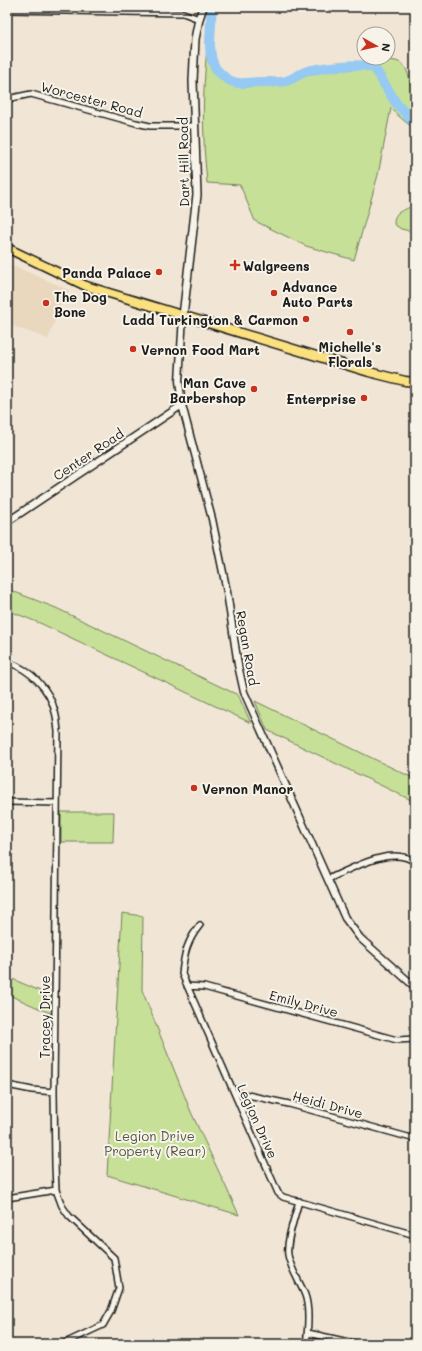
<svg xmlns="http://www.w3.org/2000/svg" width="422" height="1351" font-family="Mali,sans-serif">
  <rect width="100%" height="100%" fill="#f1e6d5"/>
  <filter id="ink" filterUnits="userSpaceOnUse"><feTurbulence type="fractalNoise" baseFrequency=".025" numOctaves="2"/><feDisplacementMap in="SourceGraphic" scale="8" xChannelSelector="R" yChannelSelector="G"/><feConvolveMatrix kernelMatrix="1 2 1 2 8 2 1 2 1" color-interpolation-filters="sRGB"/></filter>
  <g filter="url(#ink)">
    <path fill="#e9d7be" d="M 7,263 L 69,290 L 68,293 L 65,295 L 48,339 L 7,324 Z"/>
    <path fill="#c6e097" stroke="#717e5a" d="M 211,26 L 213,63 C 217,71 225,80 234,83 L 283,81 L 312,70 L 346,66 L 367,66 L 371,59 C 379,61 388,59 396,61 C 413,66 411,94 412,108 C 413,115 415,121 415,129 C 406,123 397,115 391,108 L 378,175 L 354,260 L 306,246 L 255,221 L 240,185 L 207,183 C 206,168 204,154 204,139 C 202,103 205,65 209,28 Z
      M 415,203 L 415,232 L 401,229 L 394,224 C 394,208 405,213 415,203 Z
      M 7,589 L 56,608 L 238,695 L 251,723 L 42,624 L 7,610 Z
      M 255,701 L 415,779 L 415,802 L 267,730 Z
      M 61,812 L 114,812 L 113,842 L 61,842 Z
      M 7,852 L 10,978 L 54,997 L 54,1015 L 7,994 Z
      M 122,913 L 143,916 L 142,990 L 191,1112 L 239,1215 L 107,1175 Z"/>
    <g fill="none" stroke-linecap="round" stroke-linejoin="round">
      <path stroke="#96c9f3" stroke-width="10" d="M 211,7 C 213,24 206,50 214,65 C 215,69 218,71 221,74 C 236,88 244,82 261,82 C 269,82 278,83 286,81 C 293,79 299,74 305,72 C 317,68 366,61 375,69 L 396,103 L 415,124"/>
      <defs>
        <path id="minor" d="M 7,10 L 183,13 L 199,19
          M 7,99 L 31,94 L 136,123 L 150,126 L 195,126
          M 7,662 C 30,669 50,689 55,712 C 57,718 57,725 58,731 L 54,1092 L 55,1165 L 56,1190 L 62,1206 L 69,1216 L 114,1258 L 119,1288 L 111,1311 L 103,1325 L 69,1341 L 64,1344
          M 7,802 L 57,803
          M 328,879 C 351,869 391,845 415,862
          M 200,925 C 187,941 184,954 182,974 L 278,1193 L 283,1197 L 415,1235
          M 187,986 L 204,987 L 397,1040 L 415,1039
          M 7,1085 L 32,1090 L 54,1092
          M 234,1092 L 289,1104 L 415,1139
          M 7,1198 L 56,1190
          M 299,1201 C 295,1217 286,1240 288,1255 C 291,1270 300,1282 305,1295 C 310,1309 308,1329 306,1344
          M 308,1333 L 358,1344"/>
        <path id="tertiary" d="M 183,316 L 179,381 L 182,405 L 212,519 L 227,592 L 238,665 L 244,692 L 345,918 L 360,938 L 415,987
          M 7,522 L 182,405"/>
        <path id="secondary" d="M 183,316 L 197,195 L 193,81 L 195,39 L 199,19 L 203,7"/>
        <path id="primary" d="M 7,248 L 86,286 L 369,372 L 405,381 L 415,382"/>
      </defs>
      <use href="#minor" stroke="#1c1c1c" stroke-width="8"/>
      <use href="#tertiary" stroke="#1c1c1c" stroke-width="9"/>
      <use href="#secondary" stroke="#1c1c1c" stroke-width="10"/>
      <use href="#primary" stroke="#1c1c1c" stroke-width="11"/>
      <use href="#minor" stroke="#f7f3e8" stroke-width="5"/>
      <use href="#tertiary" stroke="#f7f3e8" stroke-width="6"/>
      <use href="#secondary" stroke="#f7f3e8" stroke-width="7"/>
      <use href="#primary" stroke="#fbe080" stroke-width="8"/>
    </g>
  </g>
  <g fill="#c8321e" stroke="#f7f3e8" stroke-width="1.5">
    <path d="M233 259h4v4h4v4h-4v4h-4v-4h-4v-4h4z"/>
    <circle cx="159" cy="272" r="4"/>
    <circle cx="274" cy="293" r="4"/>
    <circle cx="46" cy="303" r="4"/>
    <circle cx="306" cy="319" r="4"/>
    <circle cx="350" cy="332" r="4"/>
    <circle cx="133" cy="349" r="4"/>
    <circle cx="254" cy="389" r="4"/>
    <circle cx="364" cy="398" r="4"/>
    <circle cx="194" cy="788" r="4"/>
  </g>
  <g text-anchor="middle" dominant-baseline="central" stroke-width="4" stroke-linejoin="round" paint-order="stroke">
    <g font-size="13" fill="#1c1c1c" stroke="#f7f3e8">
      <text transform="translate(92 99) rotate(15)">Worcester Road</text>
      <text transform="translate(183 162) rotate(-91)">Dart Hill Road</text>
      <text transform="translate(88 454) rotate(-34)">Center Road</text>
      <text transform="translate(248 648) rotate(80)">Regan Road</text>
      <text transform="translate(304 1003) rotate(15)">Emily Drive</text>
      <text transform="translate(44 1017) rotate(-90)">Tracey Drive</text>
      <text transform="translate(328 1104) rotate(15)">Heidi Drive</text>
      <text transform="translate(258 1121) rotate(66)">Legion Drive</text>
    </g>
    <g font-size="13" font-weight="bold" fill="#1c1c1c" stroke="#f7f3e8" text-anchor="start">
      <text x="243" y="265">Walgreens</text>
      <text x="151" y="272" text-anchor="end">Panda Palace</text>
      <text x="282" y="286">Advance<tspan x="282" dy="15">Auto Parts</tspan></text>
      <text x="54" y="296">The Dog<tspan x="54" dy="15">Bone</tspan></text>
      <text x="298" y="319" text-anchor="end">Ladd Turkington &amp; Carmon</text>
      <text x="350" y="346" text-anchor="middle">Michelle's<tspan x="350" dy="15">Florals</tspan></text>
      <text x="141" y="349">Vernon Food Mart</text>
      <text x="246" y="382" text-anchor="end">Man Cave<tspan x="246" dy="15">Barbershop</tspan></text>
      <text x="356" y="398" text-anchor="end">Enterprise</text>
      <text x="202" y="788">Vernon Manor</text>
    </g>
    <g font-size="13" fill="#4f5741" stroke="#f7f3e8">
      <text x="155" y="1135">Legion Drive<tspan x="155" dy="15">Property (Rear)</tspan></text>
    </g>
  </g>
  <rect width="422" height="1351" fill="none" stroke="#f7f3e8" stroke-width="24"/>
  <rect x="12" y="12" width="398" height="1327" fill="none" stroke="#1c1c1c" stroke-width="1.5" filter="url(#ink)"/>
  <g transform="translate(376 46) rotate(98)"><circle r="19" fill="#f7f3e8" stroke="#9f9d96"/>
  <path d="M0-3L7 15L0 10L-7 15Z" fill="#c8321e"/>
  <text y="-6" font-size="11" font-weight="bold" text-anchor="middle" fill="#1c1c1c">N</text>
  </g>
</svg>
